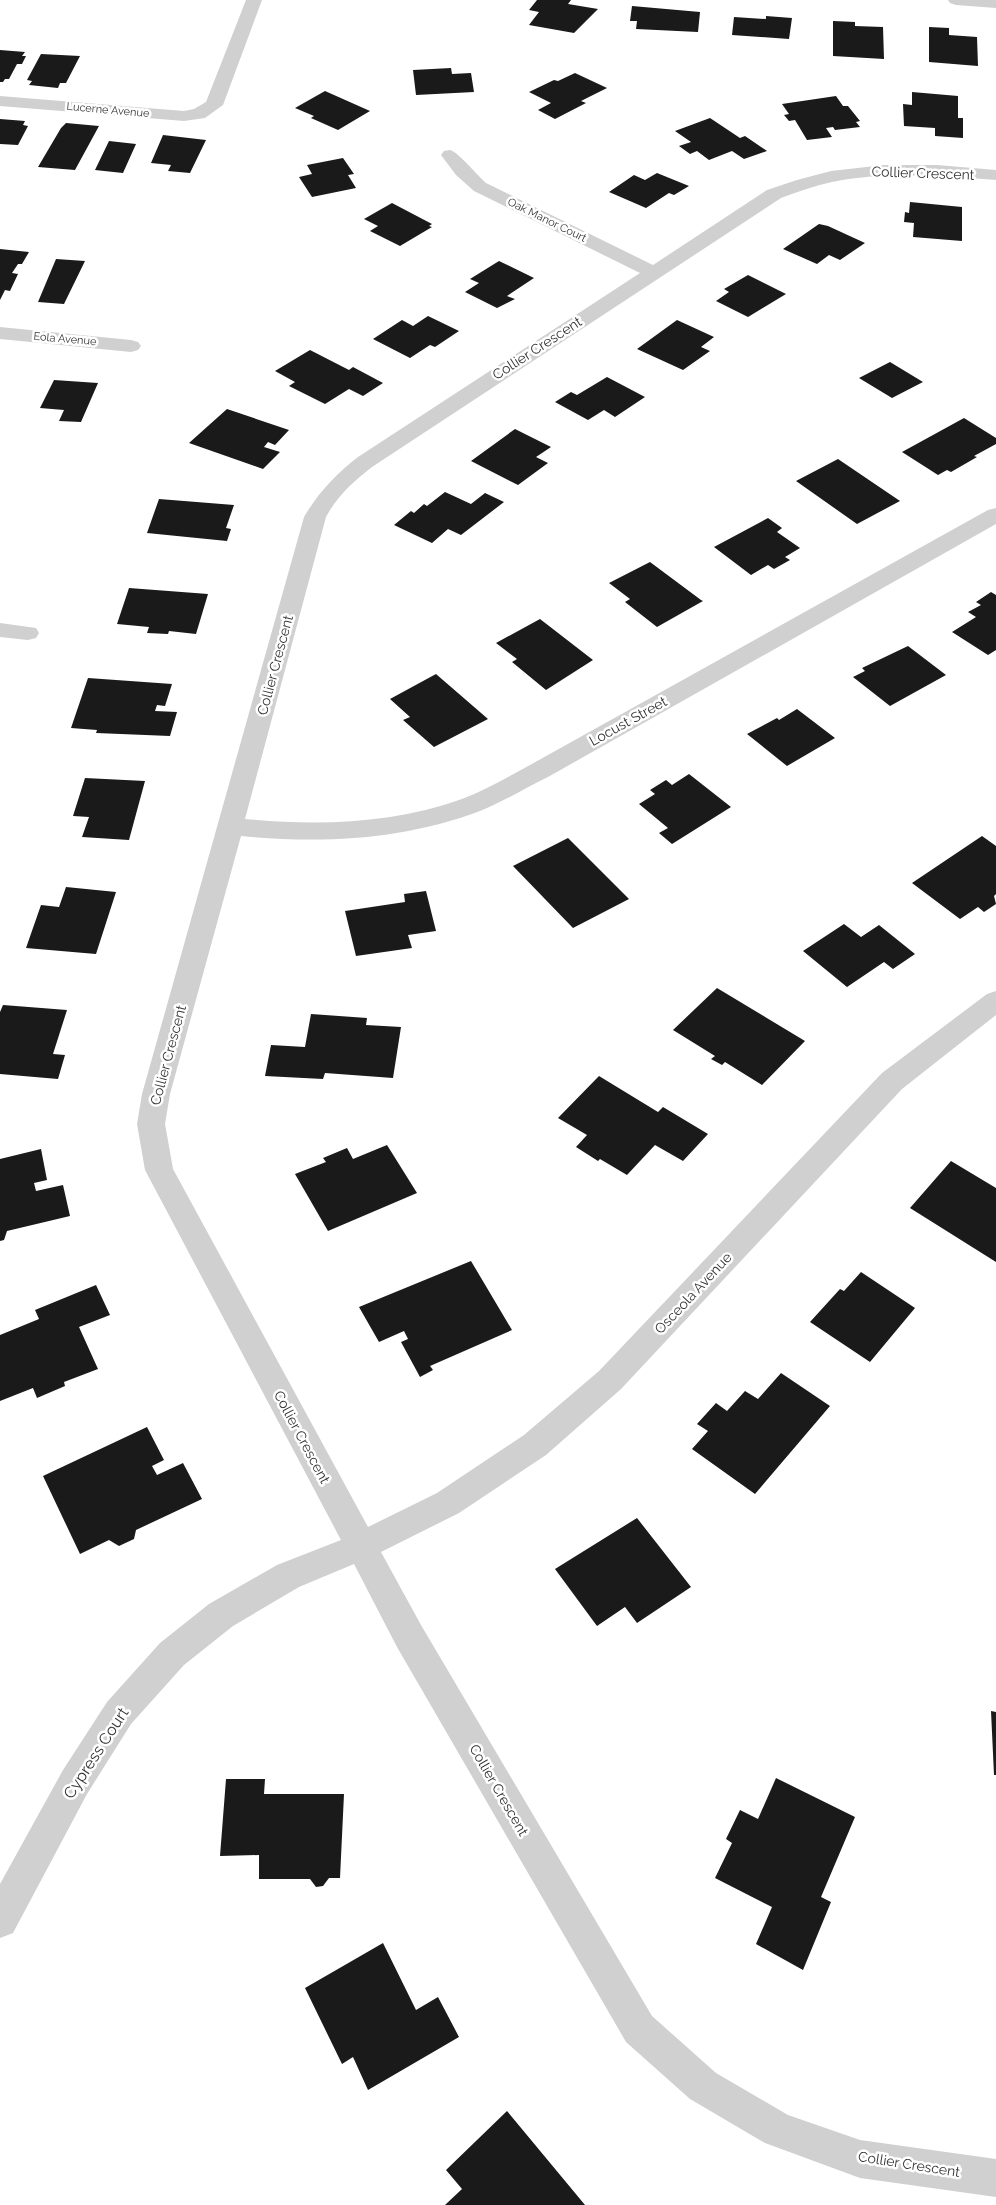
<svg xmlns="http://www.w3.org/2000/svg" width="996" height="2205" font-family="Raleway,sans-serif">
  <rect width="100%" height="100%" fill="#fff"/>
  <path fill="#1a1a1a" d="M 537,0 L 571,0 L 568,4 L 598,9 L 574,33 L 529,25 L 539,12 L 529,10 Z
    M 632,6 L 700,12 L 698,32 L 636,29 L 637,21 L 630,21 Z
    M 766,16 L 792,18 L 789,39 L 732,35 L 734,17 L 766,19 Z
    M 833,21 L 855,22 L 855,26 L 883,27 L 884,59 L 833,56 Z
    M 929,27 L 949,28 L 949,35 L 977,37 L 978,66 L 929,62 Z
    M 0,50 L 25,52 L 22,56 L 26,56 L 22,64 L 17,64 L 9,79 L 5,79 L 3,82 L 0,82 Z
    M 41,54 L 80,56 L 66,83 L 60,83 L 58,88 L 29,85 L 32,81 L 27,80 Z
    M 451,68 L 452,74 L 471,73 L 474,92 L 416,95 L 413,70 Z
    M 575,73 L 607,88 L 581,101 L 586,103 L 555,119 L 538,110 L 551,103 L 529,92 L 554,80 L 558,81 Z
    M 325,91 L 370,111 L 338,130 L 311,118 L 314,116 L 295,108 Z
    M 912,92 L 958,96 L 958,118 L 963,118 L 963,138 L 935,136 L 935,128 L 904,126 L 903,104 L 912,105 Z
    M 836,96 L 843,106 L 848,106 L 860,121 L 856,122 L 860,127 L 835,130 L 833,127 L 826,128 L 832,137 L 807,140 L 795,120 L 789,121 L 784,115 L 789,114 L 782,104 Z
    M 710,118 L 740,138 L 745,136 L 767,151 L 744,159 L 732,151 L 709,160 L 697,151 L 690,154 L 679,146 L 691,142 L 675,131 Z
    M 0,119 L 25,121 L 23,125 L 28,126 L 18,145 L 0,144 Z
    M 66,123 L 99,126 L 75,170 L 38,167 L 61,128 Z
    M 163,135 L 206,140 L 190,173 L 168,171 L 171,165 L 151,163 Z
    M 109,141 L 136,144 L 123,173 L 95,170 Z
    M 343,158 L 354,174 L 348,175 L 356,188 L 312,197 L 299,177 L 312,174 L 307,165 Z
    M 657,173 L 689,186 L 674,195 L 669,193 L 646,208 L 609,192 L 634,175 L 645,180 Z
    M 910,202 L 962,207 L 962,241 L 913,237 L 914,223 L 904,222 L 905,212 L 909,213 Z
    M 392,203 L 432,224 L 429,226 L 432,227 L 400,246 L 370,231 L 378,226 L 364,219 Z
    M 819,224 L 828,226 L 865,243 L 840,260 L 829,255 L 817,264 L 783,249 Z
    M 0,249 L 29,252 L 22,264 L 18,264 L 12,273 L 18,274 L 10,291 L 5,290 L 0,300 Z
    M 56,259 L 85,261 L 64,304 L 38,302 Z
    M 499,261 L 534,278 L 507,296 L 515,299 L 497,308 L 465,292 L 479,283 L 470,279 Z
    M 748,275 L 786,294 L 748,317 L 716,301 L 729,292 L 724,289 Z
    M 428,316 L 459,331 L 435,347 L 430,345 L 410,358 L 373,339 L 402,320 L 413,326 Z
    M 677,320 L 714,337 L 701,347 L 710,351 L 683,370 L 637,349 Z
    M 310,350 L 349,370 L 353,367 L 383,383 L 363,396 L 349,389 L 325,404 L 289,386 L 295,382 L 275,371 Z
    M 890,362 L 923,382 L 892,398 L 859,378 Z
    M 607,377 L 645,397 L 615,417 L 604,410 L 588,420 L 555,402 L 571,392 L 577,395 Z
    M 54,380 L 98,383 L 81,422 L 59,421 L 64,410 L 40,408 Z
    M 227,409 L 289,430 L 275,445 L 268,442 L 264,447 L 280,452 L 263,469 L 189,443 Z
    M 964,418 L 996,438 L 996,444 L 974,456 L 977,457 L 951,472 L 947,470 L 938,475 L 902,452 Z
    M 515,429 L 551,447 L 536,457 L 548,463 L 518,485 L 471,461 Z
    M 838,459 L 900,501 L 857,524 L 796,481 Z
    M 445,492 L 471,504 L 485,493 L 504,502 L 461,535 L 448,529 L 432,543 L 394,525 L 411,511 L 414,513 L 424,504 L 427,506 Z
    M 159,499 L 234,505 L 226,528 L 231,529 L 227,541 L 147,533 Z
    M 768,518 L 782,528 L 777,532 L 800,548 L 785,557 L 790,560 L 774,569 L 768,565 L 751,575 L 714,547 Z
    M 650,562 L 701,600 L 703,601 L 657,627 L 625,602 L 630,599 L 609,583 Z
    M 129,588 L 208,594 L 196,634 L 169,631 L 168,634 L 147,633 L 149,627 L 117,624 Z
    M 991,592 L 996,595 L 996,650 L 988,655 L 952,632 L 976,617 L 968,612 L 981,605 L 976,602 Z
    M 540,619 L 593,660 L 546,690 L 512,662 L 517,659 L 496,643 Z
    M 908,646 L 946,675 L 890,706 L 853,677 L 865,671 L 862,668 Z
    M 436,674 L 488,719 L 434,747 L 403,720 L 410,717 L 390,699 Z
    M 88,678 L 172,684 L 165,706 L 157,705 L 155,711 L 177,712 L 170,736 L 96,733 L 97,730 L 71,728 Z
    M 797,709 L 835,738 L 787,766 L 747,734 L 777,718 L 779,720 Z
    M 689,774 L 731,807 L 672,844 L 659,833 L 668,828 L 639,804 L 655,794 L 650,790 L 666,780 L 672,785 Z
    M 85,778 L 145,781 L 129,840 L 82,837 L 89,817 L 73,816 Z
    M 982,836 L 996,846 L 996,894 L 994,896 L 996,904 L 984,912 L 978,907 L 960,919 L 912,883 Z
    M 568,838 L 629,899 L 573,928 L 513,866 Z
    M 66,887 L 116,892 L 96,954 L 26,948 L 41,905 L 59,907 Z
    M 426,891 L 436,931 L 408,935 L 412,948 L 356,956 L 345,911 L 405,902 L 404,894 Z
    M 844,924 L 861,937 L 879,925 L 915,954 L 893,969 L 884,962 L 847,987 L 803,951 Z
    M 717,988 L 805,1041 L 762,1085 L 725,1062 L 722,1065 L 711,1059 L 715,1056 L 673,1030 Z
    M 3,1005 L 67,1010 L 53,1054 L 65,1055 L 58,1079 L 0,1074 L 0,1012 Z
    M 311,1014 L 367,1018 L 366,1025 L 401,1027 L 393,1078 L 325,1073 L 323,1079 L 265,1076 L 271,1045 L 305,1047 Z
    M 599,1076 L 658,1112 L 663,1107 L 708,1134 L 683,1161 L 655,1145 L 627,1175 L 600,1159 L 598,1161 L 576,1147 L 587,1135 L 558,1118 Z
    M 387,1145 L 417,1193 L 328,1231 L 295,1174 L 326,1162 L 323,1158 L 347,1148 L 353,1159 Z
    M 41,1149 L 47,1180 L 34,1183 L 36,1191 L 63,1185 L 70,1216 L 7,1231 L 4,1240 L 0,1241 L 0,1159 Z
    M 951,1161 L 996,1188 L 996,1262 L 910,1208 Z
    M 471,1261 L 512,1330 L 430,1366 L 433,1370 L 420,1377 L 401,1342 L 408,1339 L 404,1331 L 379,1342 L 359,1307 Z
    M 861,1272 L 915,1308 L 870,1362 L 810,1322 L 840,1289 L 844,1291 Z
    M 96,1285 L 110,1315 L 79,1327 L 98,1369 L 64,1382 L 65,1386 L 37,1398 L 33,1388 L 0,1401 L 0,1335 L 39,1319 L 35,1310 Z
    M 781,1373 L 830,1406 L 755,1494 L 692,1449 L 708,1431 L 697,1424 L 716,1403 L 727,1411 L 745,1391 L 758,1399 Z
    M 147,1427 L 164,1460 L 152,1466 L 157,1475 L 183,1463 L 202,1499 L 136,1530 L 134,1539 L 119,1546 L 109,1540 L 80,1554 L 43,1476 Z
    M 637,1518 L 691,1587 L 637,1623 L 625,1607 L 597,1626 L 555,1569 Z
    M 991,1711 L 996,1712 L 996,1775 L 994,1775 Z
    M 776,1778 L 855,1817 L 821,1897 L 831,1902 L 803,1970 L 756,1944 L 772,1907 L 715,1878 L 732,1843 L 726,1839 L 740,1810 L 758,1819 Z
    M 226,1779 L 265,1779 L 264,1794 L 344,1794 L 340,1878 L 329,1878 L 323,1886 L 316,1887 L 310,1879 L 259,1879 L 259,1855 L 220,1856 Z
    M 383,1943 L 416,2010 L 438,1997 L 459,2037 L 368,2090 L 353,2057 L 342,2064 L 305,1988 Z
    M 507,2111 L 585,2205 L 445,2205 L 462,2189 L 446,2170 Z"/>
  <g fill="none" stroke-linecap="round" stroke-linejoin="round">
    <path fill="#d0d0d0" fill-rule="evenodd" d="M 246,0 L 262,0 L 223,105 L 205,118 L 184,121 L 0,106 L 0,96 L 184,111 L 194,109 L 206,102 Z
      M 948,0 L 996,0 L 996,8 L 956,5 L 950,3 Z
      M 450,150 C 457,151 478,176 486,183 L 653,265 L 767,190 L 797,180 L 831,171 L 884,165 L 937,165 L 996,170 L 996,180 C 941,176 886,171 832,182 C 814,186 797,192 781,198 L 372,467 C 354,481 337,496 326,517 L 245,819 C 318,826 392,824 462,799 C 486,790 508,777 530,765 L 988,510 L 996,508 L 996,524 L 548,777 C 525,788 503,802 480,811 C 403,840 322,844 241,836 L 170,1094 L 165,1124 L 173,1169 L 368,1527 L 437,1493 L 524,1435 L 599,1371 L 882,1073 L 987,994 L 996,991 L 996,1015 L 902,1089 L 621,1389 L 546,1455 L 459,1513 L 381,1552 L 421,1625 L 652,2016 L 716,2073 L 788,2115 L 860,2140 L 996,2159 L 996,2197 L 860,2178 L 765,2143 L 690,2099 L 626,2042 L 397,1647 L 354,1564 L 299,1587 L 233,1626 L 184,1665 L 131,1724 L 87,1794 L 13,1933 L 0,1938 L 0,1884 L 63,1770 L 107,1702 L 160,1643 L 209,1604 L 277,1565 L 341,1540 L 145,1170 L 137,1124 L 142,1094 L 304,517 C 318,493 336,474 358,457 L 640,273 L 474,191 L 456,175 L 441,155 L 444,151 Z
      M 0,327 L 131,340 L 138,342 L 141,346 L 138,350 L 131,352 L 0,339 Z
      M 0,623 L 36,628 L 39,633 L 36,638 L 28,640 L 0,637 Z"/>
  </g>
  <g text-anchor="middle" dominant-baseline="central" stroke-width="5" stroke-linejoin="round" paint-order="stroke">
    <g font-size="11" fill="#333" stroke="#fff">
      <text transform="translate(108 110) rotate(5)">Lucerne Avenue</text>
      <text transform="translate(547 220) rotate(26)">Oak Manor Court</text>
      <text transform="translate(65 339) rotate(5)">Eola Avenue</text>
    </g>
    <g font-size="14" fill="#333" stroke="#fff">
      <text transform="translate(923 173) rotate(2)">Collier Crescent</text>
      <text transform="translate(537 348) rotate(-33)">Collier Crescent</text>
      <text transform="translate(275 665) rotate(-75)">Collier Crescent</text>
      <text transform="translate(628 721) rotate(-29)">Locust Street</text>
      <text transform="translate(168 1055) rotate(-75)">Collier Crescent</text>
      <text transform="translate(693 1293) rotate(-47)">Osceola Avenue</text>
      <text transform="translate(302 1437) rotate(62)">Collier Crescent</text>
      <text transform="translate(499 1790) rotate(60)">Collier Crescent</text>
      <text transform="translate(909 2164) rotate(9)">Collier Crescent</text>
    </g>
    <g font-size="16" fill="#333" stroke="#fff">
      <text transform="translate(96 1753) rotate(-57)">Cypress Court</text>
    </g>
  </g>
</svg>
